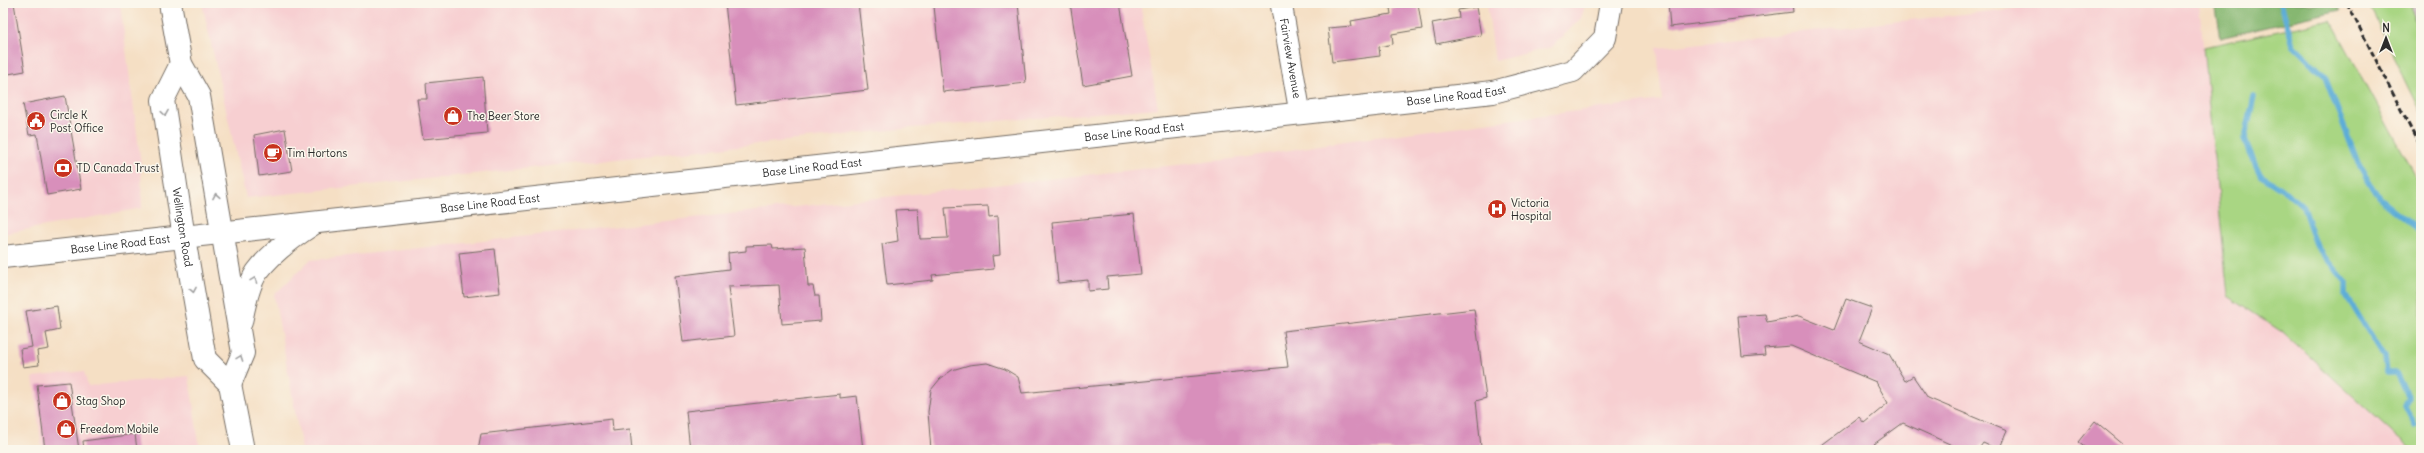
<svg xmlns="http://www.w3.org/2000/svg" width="2424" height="453" font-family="Delius,sans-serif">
  <rect width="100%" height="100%" fill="#fbf7ec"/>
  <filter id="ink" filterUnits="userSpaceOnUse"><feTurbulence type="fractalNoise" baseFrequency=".025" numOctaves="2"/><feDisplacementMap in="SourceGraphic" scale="8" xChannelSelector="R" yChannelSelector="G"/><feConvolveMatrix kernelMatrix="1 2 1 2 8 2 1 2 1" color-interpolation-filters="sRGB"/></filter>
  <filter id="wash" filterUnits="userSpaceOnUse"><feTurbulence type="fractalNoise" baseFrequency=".012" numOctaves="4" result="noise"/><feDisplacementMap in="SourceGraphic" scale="16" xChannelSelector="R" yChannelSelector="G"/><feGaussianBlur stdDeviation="0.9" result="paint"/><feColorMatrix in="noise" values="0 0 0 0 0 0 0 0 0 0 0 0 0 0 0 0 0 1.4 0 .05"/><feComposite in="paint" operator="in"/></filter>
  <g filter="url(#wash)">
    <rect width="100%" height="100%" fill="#f5dfc4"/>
    <path fill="#f7cfd1" d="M 3,3 L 120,3 L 141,164 L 142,208 L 3,234 Z
      M 202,3 L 1140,3 L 1158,108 L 911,128 L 246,198 Z
      M 1487,3 L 1586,3 L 1581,18 L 1552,47 L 1495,61 Z
      M 2063,3 L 2199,3 L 2228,296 L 2285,334 L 2412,450 L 302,450 L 274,295 L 310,260 L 1241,158 L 1345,141 L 1662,100 L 1657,48 Z
      M 84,371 L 88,386 L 189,376 L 200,450 L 42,450 L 33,377 Z"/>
    <path fill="#d2bdc6" d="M 2412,3 L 2421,3 L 2421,48 L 2417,39 Z"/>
    <path fill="#a9d683" stroke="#6a8057" d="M 2368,3 L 2412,3 L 2417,39 L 2421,48 L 2421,112 Z
      M 2331,20 L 2421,186 L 2421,450 L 2412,450 L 2285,334 L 2228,296 L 2203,47 Z"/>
    <path fill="#86b771" stroke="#58714e" d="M 2214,3 L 2336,3 L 2340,10 L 2220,38 Z"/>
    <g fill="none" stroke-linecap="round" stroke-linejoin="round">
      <path stroke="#5dadd7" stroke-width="5.5" d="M 2281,3 L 2293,45 L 2325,77 L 2358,163 L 2379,199 L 2421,232
        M 2254,97 L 2245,138 L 2250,153 L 2261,176 L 2281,188 L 2303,207 L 2317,247 L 2346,282 L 2346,295 L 2384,357 L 2386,373 L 2397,373 L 2409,398 L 2405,406 L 2415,426"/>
    </g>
    <g id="blocks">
      <path fill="#d88fbb" d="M 3,3 L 14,3 L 25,71 L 3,75 Z
        M 725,3 L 858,3 L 868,90 L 736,105 Z
        M 959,3 L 1018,3 L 1026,83 L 943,92 L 934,6 Z
        M 1070,3 L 1120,3 L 1132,76 L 1083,85 Z
        M 1418,3 L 1422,29 L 1392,34 L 1393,44 L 1379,47 L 1380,56 L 1332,62 L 1328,28 L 1352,26 L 1351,21 L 1391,14 L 1390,8 Z
        M 1668,3 L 1792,3 L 1793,12 L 1670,27 Z
        M 1476,7 L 1481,35 L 1436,44 L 1432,23 L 1459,18 L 1458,10 Z
        M 483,77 L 487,133 L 423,139 L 417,99 L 427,99 L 426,83 Z
        M 65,96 L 81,189 L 47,195 L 37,134 L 29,135 L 23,104 Z
        M 285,129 L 292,171 L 259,176 L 254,135 Z
        M 988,206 L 989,217 L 998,216 L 1000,255 L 992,256 L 994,269 L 932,275 L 933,280 L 887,285 L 882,244 L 898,241 L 895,210 L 918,209 L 920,239 L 948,238 L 945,208 Z
        M 1134,214 L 1141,274 L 1107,277 L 1108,289 L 1088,291 L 1088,280 L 1058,283 L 1052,222 Z
        M 772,245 L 773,249 L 805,247 L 808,286 L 813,286 L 815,296 L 819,296 L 821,321 L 782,324 L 779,285 L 728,287 L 734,336 L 683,342 L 675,276 L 729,269 L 728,253 L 746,251 L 746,246 Z
        M 495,249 L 500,293 L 464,297 L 459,253 Z
        M 1846,299 L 1872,308 L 1859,341 L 1889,354 L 1905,381 L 1913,376 L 1928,398 L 2007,431 L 1999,450 L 1983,443 L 1978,450 L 1963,450 L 1903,423 L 1874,444 L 1878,450 L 1815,450 L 1859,417 L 1864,423 L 1888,403 L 1876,382 L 1791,346 L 1764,348 L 1765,355 L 1742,357 L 1738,316 L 1765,314 L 1767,322 L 1799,316 L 1834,330 Z
        M 57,306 L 60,330 L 46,333 L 49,349 L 37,351 L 39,365 L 23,367 L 20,349 L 32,347 L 26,311 Z
        M 1474,309 L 1486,398 L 1476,401 L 1481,447 L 1453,450 L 931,450 L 928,412 L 931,390 L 940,379 L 952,370 L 969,365 L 987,363 L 1005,369 L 1018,377 L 1022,393 L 1288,367 L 1283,331 Z
        M 69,382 L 79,450 L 45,450 L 37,385 Z
        M 840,394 L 840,398 L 857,396 L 863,450 L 690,450 L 686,411 Z
        M 612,419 L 613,431 L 630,429 L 632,450 L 478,450 L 481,434 Z
        M 2095,421 L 2130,450 L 2088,450 L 2078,442 Z
        M 135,434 L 137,450 L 84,450 L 83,441 Z"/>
    </g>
  </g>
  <g filter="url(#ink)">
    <use href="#blocks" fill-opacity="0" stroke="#726a61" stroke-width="1"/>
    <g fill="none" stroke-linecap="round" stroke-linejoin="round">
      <defs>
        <g id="minor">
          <path id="s1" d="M 1281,3 L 1300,113"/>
        </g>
        <g id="tertiary">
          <path id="s2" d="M 3,257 L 1493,92 L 1573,71 L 1605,38 L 1611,3"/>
        </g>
        <g id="secondary">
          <path d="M 170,3 L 181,64 L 199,96 L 243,353 L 230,384"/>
          <path id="s3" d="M 181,64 L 163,100 L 184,238 L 205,359 L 230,384 L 243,450"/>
          <path d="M 241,322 C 244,307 248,285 257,272 C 271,253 293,237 313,224"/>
        </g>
      </defs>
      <use href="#minor" stroke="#726a61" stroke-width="23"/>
      <use href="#tertiary" stroke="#726a61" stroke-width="24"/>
      <use href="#secondary" stroke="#726a61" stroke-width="24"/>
      <use href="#minor" stroke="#fff" stroke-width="21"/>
      <use href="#tertiary" stroke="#fff" stroke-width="22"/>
      <use href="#secondary" stroke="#fff" stroke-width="22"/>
      <path stroke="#2b2b2b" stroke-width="3" stroke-dasharray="6 3" stroke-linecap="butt" d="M 2347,3 L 2421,149"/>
    </g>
    <defs><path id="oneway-chevron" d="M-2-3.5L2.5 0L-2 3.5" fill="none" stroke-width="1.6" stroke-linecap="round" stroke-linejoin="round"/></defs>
    <g stroke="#a0a0a0">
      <use href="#oneway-chevron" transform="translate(165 113) rotate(81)"/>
      <use href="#oneway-chevron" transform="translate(216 196) rotate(-100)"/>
      <use href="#oneway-chevron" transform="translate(254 280) rotate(-69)"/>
      <use href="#oneway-chevron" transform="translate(193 290) rotate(80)"/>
      <use href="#oneway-chevron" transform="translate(240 358) rotate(-70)"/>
    </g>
  </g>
  <defs>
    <symbol id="shop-disc" viewBox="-11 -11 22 22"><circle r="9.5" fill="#c8321e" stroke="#fbf7ec"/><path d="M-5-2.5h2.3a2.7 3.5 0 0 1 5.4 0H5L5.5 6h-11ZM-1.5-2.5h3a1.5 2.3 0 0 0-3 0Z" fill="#fff"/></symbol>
    <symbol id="civic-disc" viewBox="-11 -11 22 22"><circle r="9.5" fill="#c8321e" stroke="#fbf7ec"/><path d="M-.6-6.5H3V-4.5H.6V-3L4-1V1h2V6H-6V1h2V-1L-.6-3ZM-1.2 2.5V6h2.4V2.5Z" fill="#fff"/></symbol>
    <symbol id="cafe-disc" viewBox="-11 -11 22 22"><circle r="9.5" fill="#c8321e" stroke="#fbf7ec"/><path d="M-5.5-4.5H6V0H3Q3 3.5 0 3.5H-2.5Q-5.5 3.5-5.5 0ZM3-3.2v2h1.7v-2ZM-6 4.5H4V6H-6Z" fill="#fff"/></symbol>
    <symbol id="bank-disc" viewBox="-11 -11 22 22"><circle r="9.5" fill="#c8321e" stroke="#fbf7ec"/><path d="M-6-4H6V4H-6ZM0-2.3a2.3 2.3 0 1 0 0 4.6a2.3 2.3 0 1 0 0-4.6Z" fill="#fff"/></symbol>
    <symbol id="hospital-disc" viewBox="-11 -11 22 22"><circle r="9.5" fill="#c8321e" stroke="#fbf7ec"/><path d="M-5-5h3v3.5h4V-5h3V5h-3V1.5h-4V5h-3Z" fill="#fff"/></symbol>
  </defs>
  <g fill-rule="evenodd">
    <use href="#shop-disc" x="442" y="105" width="22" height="22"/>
    <use href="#civic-disc" x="25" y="110" width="22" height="22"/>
    <use href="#cafe-disc" x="262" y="142" width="22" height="22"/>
    <use href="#bank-disc" x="52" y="157" width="22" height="22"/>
    <use href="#hospital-disc" x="1486" y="198" width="22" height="22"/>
    <use href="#shop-disc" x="51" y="390" width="22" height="22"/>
    <use href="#shop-disc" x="55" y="418" width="22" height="22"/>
  </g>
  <g text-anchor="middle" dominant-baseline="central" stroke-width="3" stroke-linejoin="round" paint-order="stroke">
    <g font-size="11" fill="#2b2b2b" stroke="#fbf7ec">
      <text stroke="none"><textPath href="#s1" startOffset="56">Fairview Avenue</textPath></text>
      <text stroke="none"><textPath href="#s2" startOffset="1462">Base Line Road East</textPath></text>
      <text stroke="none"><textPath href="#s2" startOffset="1138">Base Line Road East</textPath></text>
      <text stroke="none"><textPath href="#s2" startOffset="814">Base Line Road East</textPath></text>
      <text stroke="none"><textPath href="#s2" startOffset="490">Base Line Road East</textPath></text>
      <text stroke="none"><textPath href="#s3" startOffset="169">Wellington Road</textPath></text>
      <text stroke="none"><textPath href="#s2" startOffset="118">Base Line Road East</textPath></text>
    </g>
    <g font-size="11" fill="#2b2b2b" stroke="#fbf7ec" text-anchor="start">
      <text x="50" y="115">Circle K<tspan x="50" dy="13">Post Office</tspan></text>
      <text x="467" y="116">The Beer Store</text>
      <text x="287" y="153">Tim Hortons</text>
      <text x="77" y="168">TD Canada Trust</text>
      <text x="1511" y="203">Victoria<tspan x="1511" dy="13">Hospital</tspan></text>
      <text x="76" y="401">Stag Shop</text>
      <text x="80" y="429">Freedom Mobile</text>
    </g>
  </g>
  <rect width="2424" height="453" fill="none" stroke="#fbf7ec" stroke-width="16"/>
  <g transform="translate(2386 38)" stroke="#fbf7ec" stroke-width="3" paint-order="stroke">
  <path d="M0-3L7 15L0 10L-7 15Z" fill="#2b2b2b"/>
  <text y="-6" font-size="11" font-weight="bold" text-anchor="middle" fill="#2b2b2b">N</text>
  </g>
</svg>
